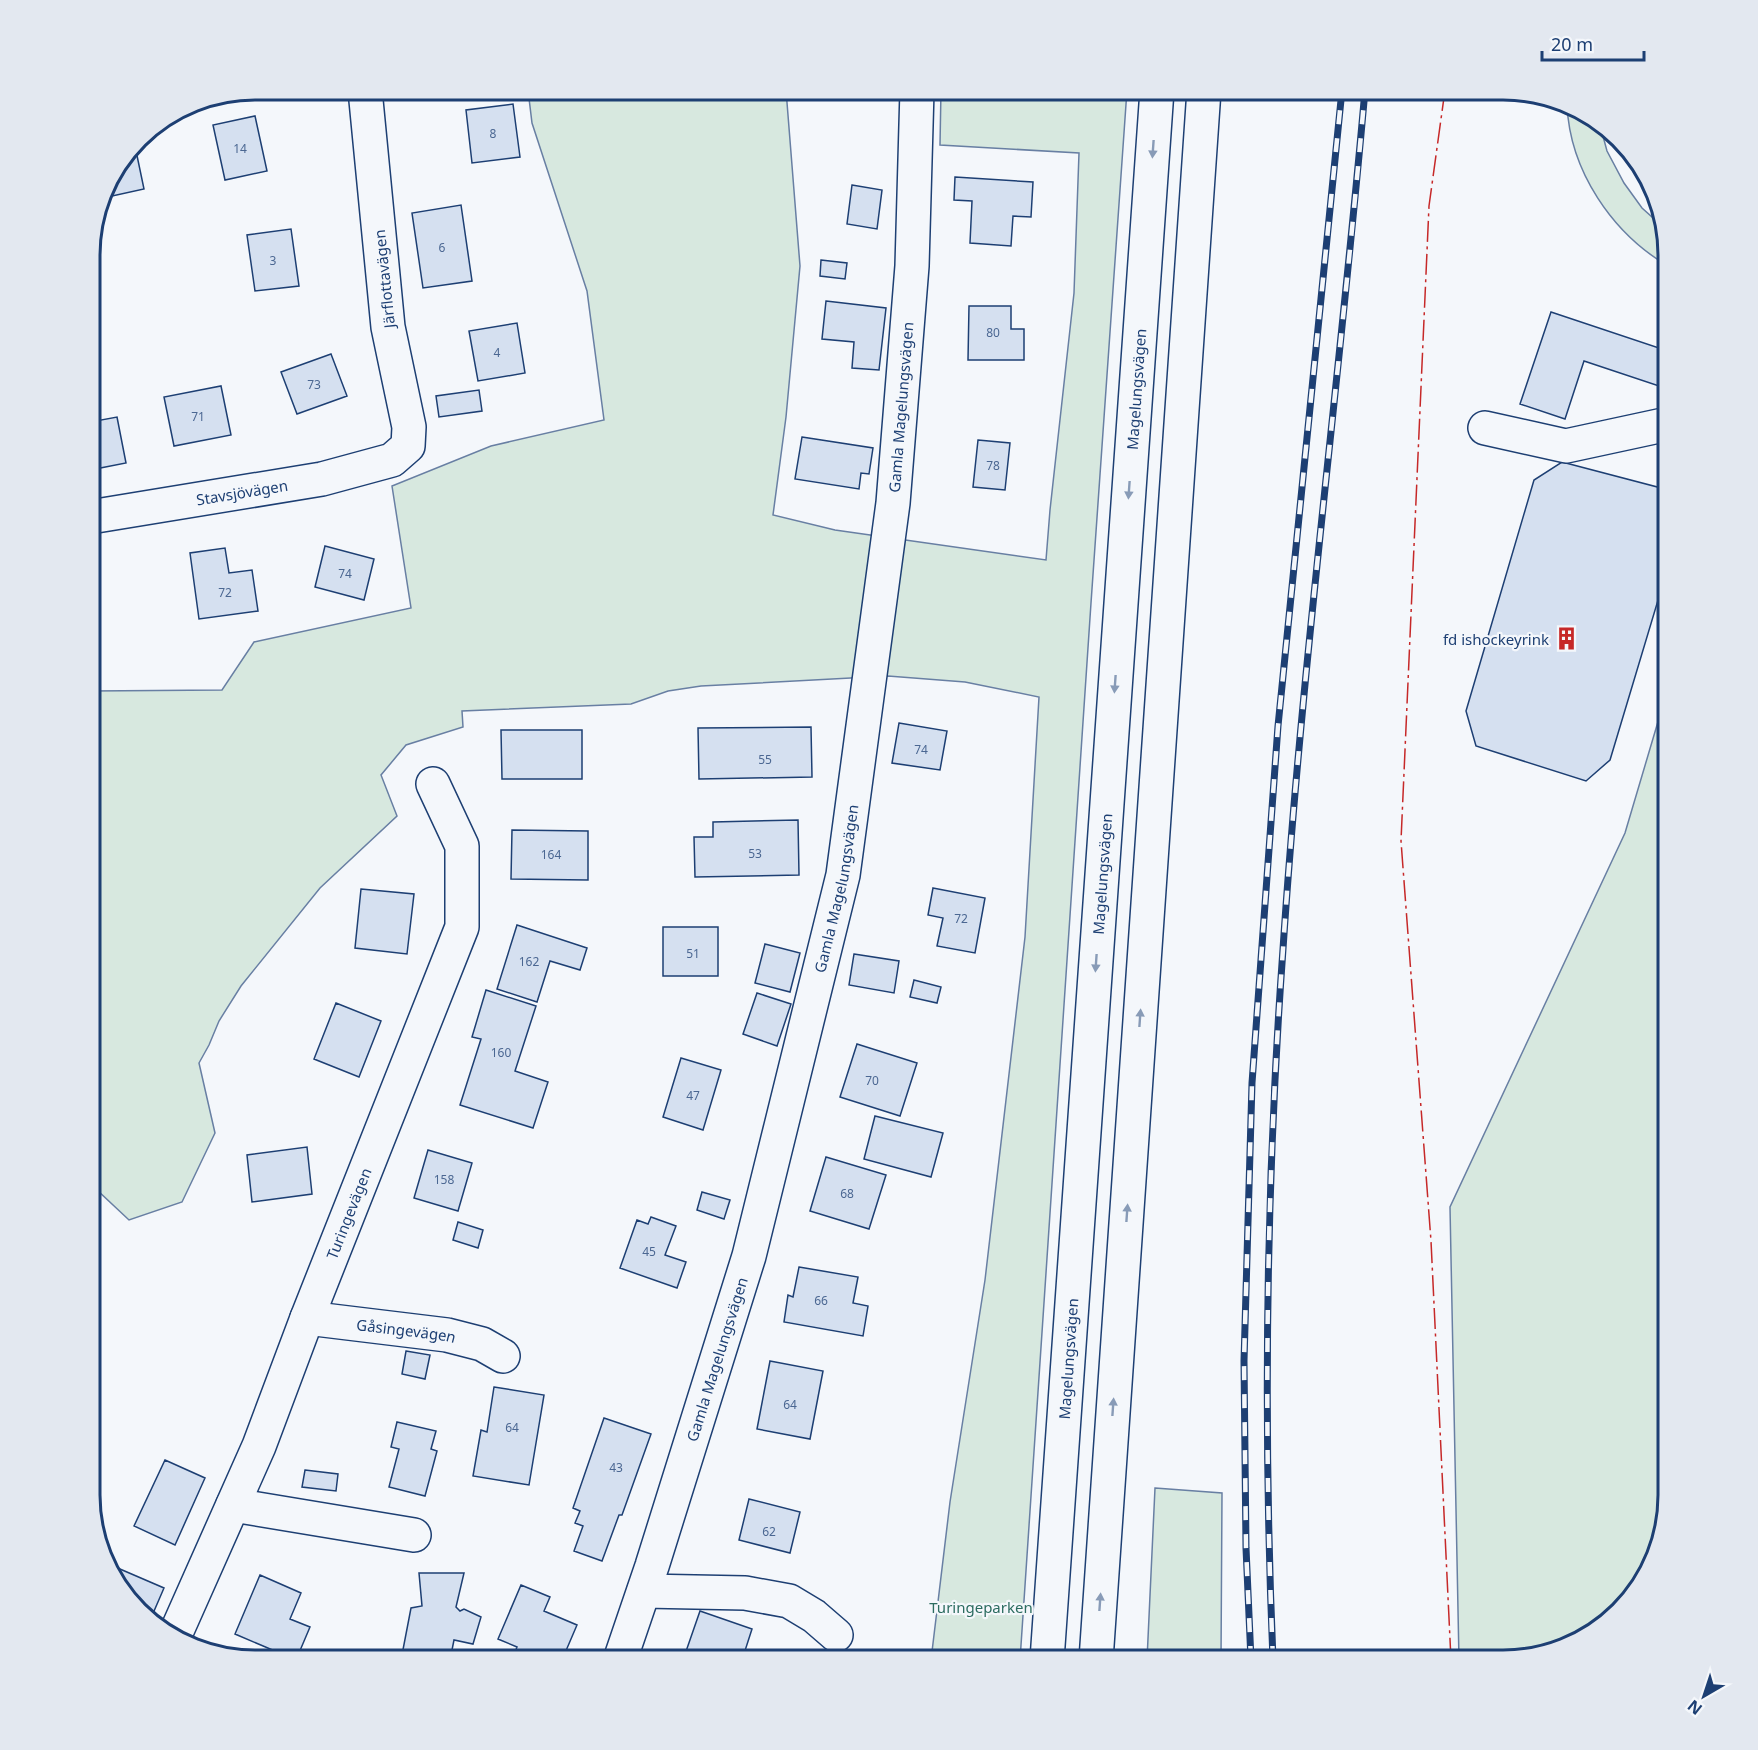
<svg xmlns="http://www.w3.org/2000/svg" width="1758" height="1750" font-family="'Noto Sans',sans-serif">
  <rect width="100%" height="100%" fill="#f4f7fb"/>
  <path fill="#d7e8df" stroke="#687fa3" stroke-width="1.5" d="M 528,90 L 786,90 L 800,266 L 786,417 L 773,515 L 835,530 L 1046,560 L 1050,510 L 1074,293 L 1079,153 L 940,145 L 941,90 L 1127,90 L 1091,603 L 1020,1660 L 931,1660 L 950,1502 L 985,1280 L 1025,937 L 1039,697 L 965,682 L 888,676 L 701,686 L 668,691 L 631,704 L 462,711 L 463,727 L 406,745 L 381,775 L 397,816 L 320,888 L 241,986 L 219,1021 L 209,1045 L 199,1063 L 215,1133 L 182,1202 L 129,1220 L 98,1191 L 90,1188 L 90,691 L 222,690 L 254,642 L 411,608 L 392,486 L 491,446 L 604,420 L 587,291 L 532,123 Z
    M 1567,105 L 1575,107 L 1600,125 L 1607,151 L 1624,183 L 1642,208 L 1662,226 L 1668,255 L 1668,266 C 1612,233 1570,171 1567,105 Z
    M 1668,688 L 1668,1495 L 1655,1558 L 1612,1619 L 1566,1648 L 1503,1660 L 1459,1660 L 1450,1207 L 1625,833 Z
    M 1155,1488 L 1222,1493 L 1221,1660 L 1147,1660 Z"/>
  <path fill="#d5e0f0" stroke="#1d3f73" stroke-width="1.5" d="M 467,90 L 489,90 L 489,92 L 467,95 Z
    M 814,90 L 854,90 L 854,95 L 814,93 Z
    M 513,104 L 520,157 L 472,163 L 466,110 Z
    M 255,116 L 267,171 L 225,180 L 213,125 Z
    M 135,146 L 144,189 L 103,198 L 107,182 Z
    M 955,177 L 1033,182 L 1031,217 L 1013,216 L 1011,246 L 970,243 L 972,201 L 954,200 Z
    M 852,185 L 882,190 L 877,229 L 847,224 Z
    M 461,205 L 472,281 L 423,288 L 412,213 Z
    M 291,229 L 299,286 L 255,291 L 247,235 Z
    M 821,260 L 847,263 L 845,279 L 820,276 Z
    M 826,301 L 886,308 L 879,370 L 852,368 L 854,342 L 822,339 Z
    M 969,306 L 1011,306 L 1011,329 L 1024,329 L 1024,360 L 968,360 Z
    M 1551,312 L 1668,351 L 1668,389 L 1584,361 L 1565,419 L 1520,404 Z
    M 517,323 L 525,373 L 478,381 L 469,331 Z
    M 331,354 L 347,396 L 297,414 L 281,372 Z
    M 221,386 L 231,435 L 174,446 L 164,397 Z
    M 479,390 L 482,411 L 439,417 L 436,396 Z
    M 117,417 L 126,463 L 90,470 L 90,422 Z
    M 802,437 L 873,448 L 869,474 L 861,473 L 859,489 L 795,479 Z
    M 978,440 L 1010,443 L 1005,490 L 973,487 Z
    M 1562,462 L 1661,488 L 1668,503 L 1668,567 L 1610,760 L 1586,781 L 1476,746 L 1466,711 L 1534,480 Z
    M 325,546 L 374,559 L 364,600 L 315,587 Z
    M 225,548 L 229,573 L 252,570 L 258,611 L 199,619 L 190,553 Z
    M 899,723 L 947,731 L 940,770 L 892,763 Z
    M 811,727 L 812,777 L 699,779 L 698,728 Z
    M 501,730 L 582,730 L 582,779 L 502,779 Z
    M 798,820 L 799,875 L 695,877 L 694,837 L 713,837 L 713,822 Z
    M 512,830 L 588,831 L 588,880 L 511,879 Z
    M 933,888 L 985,898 L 975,953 L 937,946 L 943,918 L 928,915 Z
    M 361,889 L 414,894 L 407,954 L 355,948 Z
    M 517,925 L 587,948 L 580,970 L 550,961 L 537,1002 L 497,989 Z
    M 663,927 L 718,927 L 718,976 L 663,976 Z
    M 765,944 L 800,953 L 790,992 L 755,983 Z
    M 854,954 L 899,961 L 894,993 L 849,985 Z
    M 914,980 L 941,987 L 937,1003 L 910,997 Z
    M 486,990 L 536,1006 L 515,1071 L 548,1082 L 533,1128 L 460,1105 L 481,1039 L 472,1037 Z
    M 757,993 L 791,1004 L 777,1046 L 743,1034 Z
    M 336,1003 L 381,1021 L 359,1077 L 314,1059 Z
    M 857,1044 L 917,1063 L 900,1116 L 840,1097 Z
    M 681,1058 L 721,1070 L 703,1130 L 663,1117 Z
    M 875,1116 L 943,1133 L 931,1177 L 864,1159 Z
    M 307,1147 L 312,1194 L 252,1202 L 247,1155 Z
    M 428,1150 L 472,1163 L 458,1211 L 414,1198 Z
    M 826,1157 L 886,1175 L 869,1229 L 810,1211 Z
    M 702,1192 L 730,1200 L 724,1219 L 697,1210 Z
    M 651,1217 L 676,1226 L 665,1255 L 686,1262 L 677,1288 L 620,1268 L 637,1220 L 648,1224 Z
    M 458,1222 L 483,1230 L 478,1248 L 453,1240 Z
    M 799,1267 L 858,1277 L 853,1303 L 868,1306 L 863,1336 L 784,1322 L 788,1295 L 793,1297 Z
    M 406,1351 L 430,1355 L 425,1379 L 402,1374 Z
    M 770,1361 L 823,1371 L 810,1439 L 757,1429 Z
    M 494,1387 L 544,1395 L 529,1485 L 473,1476 L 481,1430 L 487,1432 Z
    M 604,1418 L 651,1434 L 622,1515 L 619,1515 L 602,1561 L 574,1551 L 583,1526 L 575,1523 L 580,1511 L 573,1508 Z
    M 397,1422 L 436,1431 L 431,1449 L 437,1451 L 425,1496 L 389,1487 L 399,1449 L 391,1447 Z
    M 165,1460 L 205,1478 L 175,1545 L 134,1526 Z
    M 305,1470 L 338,1474 L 336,1491 L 302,1487 Z
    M 749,1499 L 800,1512 L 790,1553 L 739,1540 Z
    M 106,1563 L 164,1588 L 151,1618 L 131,1604 Z
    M 419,1573 L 464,1573 L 456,1607 L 460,1611 L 464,1609 L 481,1617 L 473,1644 L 454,1640 L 450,1660 L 401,1660 L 411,1608 L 422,1606 Z
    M 260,1575 L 301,1593 L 290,1619 L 310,1627 L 296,1660 L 235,1634 Z
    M 521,1585 L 550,1597 L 544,1611 L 577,1625 L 562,1660 L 512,1660 L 517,1647 L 498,1639 Z
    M 700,1611 L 752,1629 L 742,1660 L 683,1660 Z
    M 825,1654 L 867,1660 L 825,1660 Z"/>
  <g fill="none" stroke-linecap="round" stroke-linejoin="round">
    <defs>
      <g id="minor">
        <path d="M 1485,428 L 1566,446 L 1668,424"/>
        <path id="s1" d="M 90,517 L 322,479 L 392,460 L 408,446 L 409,427 L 388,327 L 365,90"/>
        <path id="s2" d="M 307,1318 L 447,1335 L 482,1344 L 503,1356"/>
        <path d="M 233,1505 L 414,1535"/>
        <path d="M 644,1591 L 745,1593 L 789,1601 L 814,1616 L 836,1635"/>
        <path id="s3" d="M 175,1635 L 259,1446 L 307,1318 L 462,927 L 462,846 L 433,784"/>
        <path id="s4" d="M 620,1660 L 652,1566 L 749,1256 L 843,875 L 893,503 L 912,266 L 917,90"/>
      </g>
      <g id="major">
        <path id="s5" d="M 1047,1660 L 1157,90"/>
        <path d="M 1096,1660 L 1204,90"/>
      </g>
    </defs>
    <use href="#minor" stroke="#1d3f73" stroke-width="36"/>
    <use href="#major" stroke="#1d3f73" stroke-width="36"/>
    <use href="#minor" stroke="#f4f7fb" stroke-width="33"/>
    <use href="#major" stroke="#f4f7fb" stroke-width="33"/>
    <defs>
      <path id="rail" d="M 1251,1660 L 1246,1548 L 1244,1361 L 1252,1083 L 1278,726 L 1342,90
        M 1273,1660 C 1263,1423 1266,1185 1283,949 C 1302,662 1340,377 1365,90"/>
    </defs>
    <use href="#rail" stroke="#1d3f73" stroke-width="7"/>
    <use href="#rail" stroke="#f4f7fb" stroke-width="4.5" stroke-dasharray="14" stroke-linecap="butt"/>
    <path stroke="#c62828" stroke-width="1.5" stroke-dasharray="21 4.5 3 4.5" stroke-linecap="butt" d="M 1445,90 L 1429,206 L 1401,841 L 1431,1241 L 1451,1660"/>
  </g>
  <defs><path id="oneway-solid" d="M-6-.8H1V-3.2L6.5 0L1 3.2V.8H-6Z" transform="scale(1.5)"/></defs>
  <g fill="#889bb7">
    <use href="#oneway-solid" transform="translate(1153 149) rotate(94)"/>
    <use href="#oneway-solid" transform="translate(1129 490) rotate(94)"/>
    <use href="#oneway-solid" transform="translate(1115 684) rotate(94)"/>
    <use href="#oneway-solid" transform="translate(1096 963) rotate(94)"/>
    <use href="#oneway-solid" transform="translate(1140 1018) rotate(-86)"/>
    <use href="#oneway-solid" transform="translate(1127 1213) rotate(-86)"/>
    <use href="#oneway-solid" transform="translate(1113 1407) rotate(-86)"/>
    <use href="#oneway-solid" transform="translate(1100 1602) rotate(-86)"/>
  </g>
  <defs>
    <symbol id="building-bare" viewBox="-9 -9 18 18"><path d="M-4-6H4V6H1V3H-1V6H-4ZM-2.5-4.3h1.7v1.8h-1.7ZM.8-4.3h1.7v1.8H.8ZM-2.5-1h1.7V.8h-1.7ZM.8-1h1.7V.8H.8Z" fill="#c62828" stroke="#f4f7fb" stroke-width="2.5" paint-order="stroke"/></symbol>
  </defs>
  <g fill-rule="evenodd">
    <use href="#building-bare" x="1550" y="622" width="33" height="33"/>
  </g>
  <g text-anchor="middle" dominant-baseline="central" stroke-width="4.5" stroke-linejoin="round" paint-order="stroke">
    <g font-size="12" fill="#4b6792">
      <text x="493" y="133">8</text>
      <text x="240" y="148">14</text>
      <text x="442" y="247">6</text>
      <text x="273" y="260">3</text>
      <text x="993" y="332">80</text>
      <text x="497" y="352">4</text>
      <text x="314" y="384">73</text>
      <text x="198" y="416">71</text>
      <text x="993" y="465">78</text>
      <text x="345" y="573">74</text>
      <text x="225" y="592">72</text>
      <text x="921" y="749">74</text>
      <text x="765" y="759">55</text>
      <text x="755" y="853">53</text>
      <text x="551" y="854">164</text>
      <text x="961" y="918">72</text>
      <text x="693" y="953">51</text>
      <text x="529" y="961">162</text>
      <text x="501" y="1052">160</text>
      <text x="872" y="1080">70</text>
      <text x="693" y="1095">47</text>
      <text x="444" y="1179">158</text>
      <text x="847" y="1193">68</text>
      <text x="649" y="1251">45</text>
      <text x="821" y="1300">66</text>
      <text x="790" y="1404">64</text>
      <text x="512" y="1427">64</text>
      <text x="616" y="1467">43</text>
      <text x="769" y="1531">62</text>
    </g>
    <g font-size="15" fill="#1d3f73" stroke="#f4f7fb">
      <text transform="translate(384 279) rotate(-96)">Järflottavägen</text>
      <text stroke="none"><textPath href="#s5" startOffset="1274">Magelungsvägen</textPath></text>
      <text stroke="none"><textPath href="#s4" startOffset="1288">Gamla Magelungsvägen</textPath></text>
      <text stroke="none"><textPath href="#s1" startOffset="154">Stavsjövägen</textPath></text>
      <text stroke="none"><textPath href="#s5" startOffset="788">Magelungsvägen</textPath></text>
      <text stroke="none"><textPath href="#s4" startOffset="802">Gamla Magelungsvägen</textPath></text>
      <text stroke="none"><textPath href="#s3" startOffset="456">Turingevägen</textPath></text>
      <text stroke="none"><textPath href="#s2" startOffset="100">Gåsingevägen</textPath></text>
      <text stroke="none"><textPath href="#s4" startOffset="316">Gamla Magelungsvägen</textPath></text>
      <text stroke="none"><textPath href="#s5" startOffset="302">Magelungsvägen</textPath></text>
    </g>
    <g font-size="15" fill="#1d3f73" stroke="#f4f7fb" text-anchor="end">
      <text x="1549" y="639">fd ishockeyrink</text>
    </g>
    <g font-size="15" fill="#2c6c60" stroke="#f4f7fb">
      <text x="981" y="1607">Turingeparken</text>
    </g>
  </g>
  <path d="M0 0H1758V1750H0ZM255 100H1503A155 155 0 0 1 1658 255V1495A155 155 0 0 1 1503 1650H255A155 155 0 0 1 100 1495V255A155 155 0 0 1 255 100Z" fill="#e3e8f0" fill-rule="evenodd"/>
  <path fill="none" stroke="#1d3f73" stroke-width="3" d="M255 100H1503A155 155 0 0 1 1658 255V1495A155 155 0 0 1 1503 1650H255A155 155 0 0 1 100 1495V255A155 155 0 0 1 255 100Z"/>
  <g transform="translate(1704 1696) rotate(219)" stroke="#f4f7fb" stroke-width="4.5" paint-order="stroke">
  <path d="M0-4.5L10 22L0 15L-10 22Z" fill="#1d3f73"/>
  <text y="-9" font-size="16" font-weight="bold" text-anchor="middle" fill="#1d3f73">N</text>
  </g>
  <path d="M1542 51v9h102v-9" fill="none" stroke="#1d3f73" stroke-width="3"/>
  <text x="1551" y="51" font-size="18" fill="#1d3f73" stroke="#f4f7fb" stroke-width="4.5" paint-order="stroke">20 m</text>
</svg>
